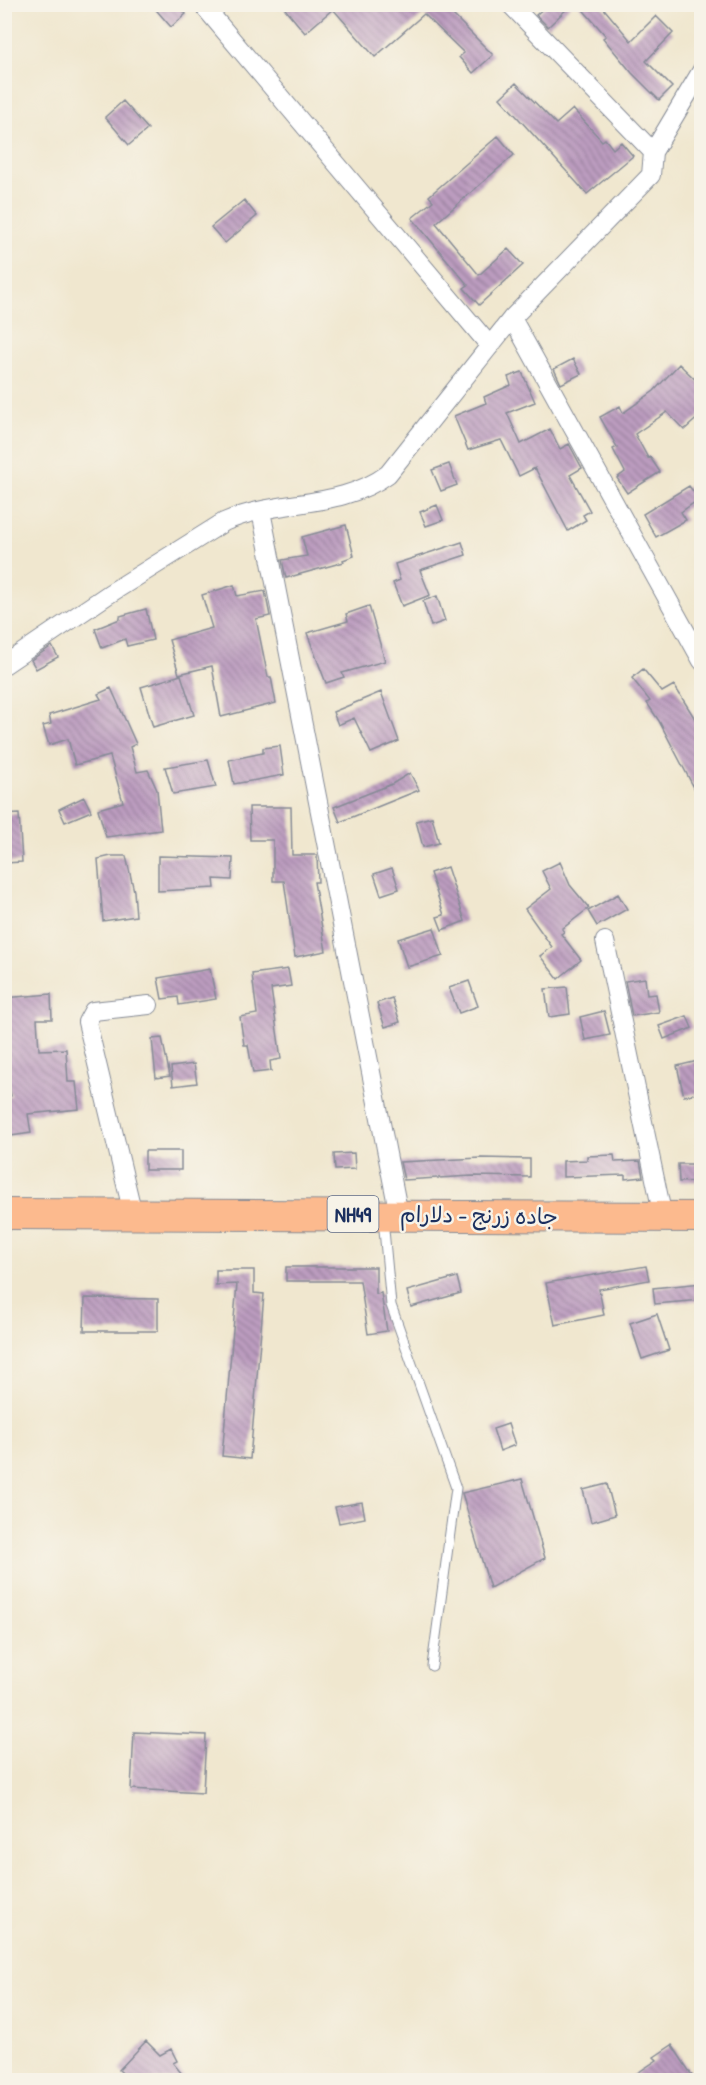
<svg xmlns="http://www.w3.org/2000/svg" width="706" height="2085" font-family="'Patrick Hand','Playpen Sans Arabic',sans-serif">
  <defs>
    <pattern id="building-back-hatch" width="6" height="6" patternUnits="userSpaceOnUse" patternTransform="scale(1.5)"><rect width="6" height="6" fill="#bc9cbf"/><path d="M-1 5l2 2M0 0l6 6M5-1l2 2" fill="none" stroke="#98809e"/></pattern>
  </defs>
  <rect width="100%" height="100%" fill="#f7f3e8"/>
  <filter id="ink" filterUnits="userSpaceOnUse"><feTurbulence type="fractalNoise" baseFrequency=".0167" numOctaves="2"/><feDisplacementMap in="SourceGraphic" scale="12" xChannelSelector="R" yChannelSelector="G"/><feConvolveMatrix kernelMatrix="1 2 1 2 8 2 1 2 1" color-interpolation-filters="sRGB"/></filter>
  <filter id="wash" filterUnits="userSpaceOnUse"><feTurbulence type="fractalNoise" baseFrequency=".008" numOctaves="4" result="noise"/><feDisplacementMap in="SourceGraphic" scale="24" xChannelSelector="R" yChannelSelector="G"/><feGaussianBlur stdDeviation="1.35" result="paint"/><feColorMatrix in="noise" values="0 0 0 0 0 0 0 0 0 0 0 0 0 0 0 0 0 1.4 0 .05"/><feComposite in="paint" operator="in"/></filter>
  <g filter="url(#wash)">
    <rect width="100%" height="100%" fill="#f0e7cf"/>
    <g id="blocks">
      <path fill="url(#building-back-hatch)" d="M 151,4 L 178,4 L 186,14 L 171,27 Z
        M 281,4 L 442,4 L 493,55 L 473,73 L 459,57 L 464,53 L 424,14 L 375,57 L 333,9 L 305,33 Z
        M 548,4 L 572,4 L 548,27 L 536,15 Z
        M 578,4 L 600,4 L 631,41 L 656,16 L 673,33 L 646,61 L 672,87 L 659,100 L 632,73 L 603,38 L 606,36 Z
        M 516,83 L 556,124 L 573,109 L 602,141 L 605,139 L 613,149 L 621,142 L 633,156 L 587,194 L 500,98 Z
        M 123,101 L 148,129 L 129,145 L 105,117 Z
        M 498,136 L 514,155 L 436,223 L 479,275 L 508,249 L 523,265 L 479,305 L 464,288 L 468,285 L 412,218 L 433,201 L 429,196 Z
        M 244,200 L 257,216 L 225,243 L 211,227 Z
        M 573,359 L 581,374 L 561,384 L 554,369 Z
        M 679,364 L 702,386 L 702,414 L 684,430 L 667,412 L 635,434 L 648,458 L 650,457 L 660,472 L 627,493 L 617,478 L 625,472 L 613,449 L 617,447 L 600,417 L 620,406 L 623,413 L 654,391 Z
        M 522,372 L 535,402 L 507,413 L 521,444 L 550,429 L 560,449 L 569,444 L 582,468 L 570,475 L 590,511 L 583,515 L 586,520 L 568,531 L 535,468 L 519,476 L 501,440 L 468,450 L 454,416 L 486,403 L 484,397 L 511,385 L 508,377 Z
        M 449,464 L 457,485 L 441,491 L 432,470 Z
        M 689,486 L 699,499 L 681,512 L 686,520 L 656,537 L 643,514 Z
        M 437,505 L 443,520 L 426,526 L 420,512 Z
        M 346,525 L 354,556 L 343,560 L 344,562 L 286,578 L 282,560 L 307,556 L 302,537 Z
        M 462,542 L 466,555 L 420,570 L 430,595 L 402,606 L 393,583 L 400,580 L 395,564 Z
        M 234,585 L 237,596 L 265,591 L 270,616 L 256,619 L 268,677 L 271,677 L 276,703 L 221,717 L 212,666 L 179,674 L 169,640 L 212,628 L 202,595 Z
        M 437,596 L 445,621 L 431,626 L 423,601 Z
        M 369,606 L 385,661 L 342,673 L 344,677 L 326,683 L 307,633 L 348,621 L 346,614 Z
        M 146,609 L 153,640 L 127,646 L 125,639 L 102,648 L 95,629 L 120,619 L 120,616 Z
        M 52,646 L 58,657 L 36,669 L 31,660 Z
        M 643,669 L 662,692 L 674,685 L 702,730 L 702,803 L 659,721 L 647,703 L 650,701 L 632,678 Z
        M 181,675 L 194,715 L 153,727 L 141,687 Z
        M 111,688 L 136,744 L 130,747 L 137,772 L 148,770 L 157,790 L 161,830 L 106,837 L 98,809 L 123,802 L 110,756 L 75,765 L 68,739 L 49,745 L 43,726 L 51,724 L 49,715 L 101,699 L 98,694 Z
        M 381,692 L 399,741 L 371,753 L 354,718 L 338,725 L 333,712 Z
        M 280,746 L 284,775 L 234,784 L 229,760 L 263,753 L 263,748 Z
        M 208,760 L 216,787 L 173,794 L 165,767 Z
        M 410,773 L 419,790 L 340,822 L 334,807 L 392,784 Z
        M 84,797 L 91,811 L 65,822 L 59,809 Z
        M 249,807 L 291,807 L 292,855 L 317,855 L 318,882 L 314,882 L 326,951 L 295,957 L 284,881 L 273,881 L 273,840 L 250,840 Z
        M 19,814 L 22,862 L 4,863 L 4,815 Z
        M 432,817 L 439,843 L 423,847 L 416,821 Z
        M 111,856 L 126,856 L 134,891 L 136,916 L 103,921 L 98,859 Z
        M 158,856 L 233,858 L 232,880 L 214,879 L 215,888 L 158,891 Z
        M 560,862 L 570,885 L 589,908 L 562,929 L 564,932 L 561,934 L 581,960 L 558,979 L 540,956 L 552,947 L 525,909 L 551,889 L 542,871 Z
        M 447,867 L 465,921 L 442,930 L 437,917 L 444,915 L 430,873 Z
        M 392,868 L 399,889 L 381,895 L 374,874 Z
        M 618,894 L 627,909 L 597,926 L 588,911 Z
        M 434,928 L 443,956 L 407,967 L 398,939 Z
        M 210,969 L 216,999 L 179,1005 L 178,997 L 162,999 L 158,978 Z
        M 288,969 L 291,986 L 271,989 L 281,1059 L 270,1061 L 271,1071 L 253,1073 L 248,1045 L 244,1045 L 240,1017 L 257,1014 L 252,974 Z
        M 645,978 L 647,995 L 656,994 L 659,1012 L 632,1016 L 625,981 Z
        M 469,981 L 478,1006 L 459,1013 L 449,988 Z
        M 567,987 L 570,1014 L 549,1017 L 545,989 Z
        M 51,994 L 52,1019 L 37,1019 L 39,1050 L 66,1049 L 68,1082 L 76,1082 L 79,1109 L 28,1114 L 31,1133 L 4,1137 L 4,1097 L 11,1096 L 4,1068 L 4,998 Z
        M 392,998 L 400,1022 L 385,1027 L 377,1003 Z
        M 604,1011 L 610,1035 L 585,1040 L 580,1017 Z
        M 687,1016 L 692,1028 L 664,1039 L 659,1026 Z
        M 162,1038 L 170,1076 L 156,1078 L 152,1039 Z
        M 702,1060 L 702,1092 L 684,1096 L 677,1066 Z
        M 194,1064 L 197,1083 L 173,1086 L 171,1067 Z
        M 145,1151 L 181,1151 L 181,1170 L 145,1170 Z
        M 354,1153 L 355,1169 L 335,1170 L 334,1154 Z
        M 614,1155 L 615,1162 L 640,1161 L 643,1177 L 625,1179 L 625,1175 L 563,1177 L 563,1161 L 587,1160 L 587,1156 Z
        M 481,1158 L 530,1159 L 530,1177 L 472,1176 L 404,1180 L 400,1162 Z
        M 678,1164 L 702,1164 L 702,1181 L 679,1182 Z
        M 646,1266 L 649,1280 L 599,1289 L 604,1315 L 555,1325 L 546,1283 Z
        M 286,1267 L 376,1267 L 376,1294 L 381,1293 L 387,1331 L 368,1334 L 360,1281 L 286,1281 Z
        M 216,1270 L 254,1270 L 254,1293 L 264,1294 L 250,1459 L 222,1456 L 237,1284 L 216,1285 Z
        M 457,1277 L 461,1293 L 411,1307 L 407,1291 Z
        M 702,1283 L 702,1300 L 655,1304 L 653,1288 Z
        M 85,1298 L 158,1299 L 158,1331 L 84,1331 Z
        M 657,1314 L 669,1350 L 642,1359 L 630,1323 Z
        M 508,1424 L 515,1445 L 500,1451 L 493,1429 Z
        M 522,1479 L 545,1558 L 490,1588 L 462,1493 Z
        M 607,1484 L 615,1515 L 591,1522 L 583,1490 Z
        M 362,1502 L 365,1518 L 339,1523 L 335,1507 Z
        M 134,1732 L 206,1735 L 203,1793 L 131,1789 Z
        M 146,2041 L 160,2055 L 171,2049 L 177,2061 L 173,2063 L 187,2080 L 130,2080 L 119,2070 Z
        M 672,2045 L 695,2080 L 627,2080 L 657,2060 L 654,2057 Z"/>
    </g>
  </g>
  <g filter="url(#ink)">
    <use href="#blocks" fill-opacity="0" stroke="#868b96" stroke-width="1.5"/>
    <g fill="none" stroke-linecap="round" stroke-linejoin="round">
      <defs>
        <path id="service" d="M 383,1219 L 391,1305 L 456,1488 L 432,1666"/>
        <path id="minor" d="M 202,4 L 490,346
          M 510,4 L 653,152
          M 701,4 L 702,5
          M 512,318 L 702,661
          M 261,511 L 399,1215
          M 4,665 L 109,594 L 224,522 C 277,498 340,510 388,474 L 512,318 L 651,175 L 653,152 L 702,70
          M 605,941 L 663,1217
          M 133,1214 L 87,1022 L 93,1011 L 149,1005"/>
        <path id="trunk" d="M 4,1214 L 702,1217"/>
      </defs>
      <use href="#service" stroke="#868b96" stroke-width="11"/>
      <use href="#minor" stroke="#868b96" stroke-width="20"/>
      <use href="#trunk" stroke="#868b96" stroke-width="32"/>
      <use href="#service" stroke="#fff" stroke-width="9"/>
      <use href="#minor" stroke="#fff" stroke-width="18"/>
      <use href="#trunk" stroke="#fcba8e" stroke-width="30"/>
    </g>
  </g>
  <g text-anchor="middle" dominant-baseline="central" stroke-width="5" stroke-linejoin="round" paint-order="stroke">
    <rect fill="#f7f3e8" stroke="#5d6a87" stroke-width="1.5" x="327.5" y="1196" width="51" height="36" rx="4.5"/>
    <g font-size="21" font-weight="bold" fill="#1b2f5e">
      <text x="353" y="1214">NH49</text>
    </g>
    <g font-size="22" fill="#1b2f5e" stroke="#f7f3e8">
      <text transform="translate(479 1215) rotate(1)">جاده زرنج - دلارام</text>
    </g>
  </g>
  <rect width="706" height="2085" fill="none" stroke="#f7f3e8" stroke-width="24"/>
</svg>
